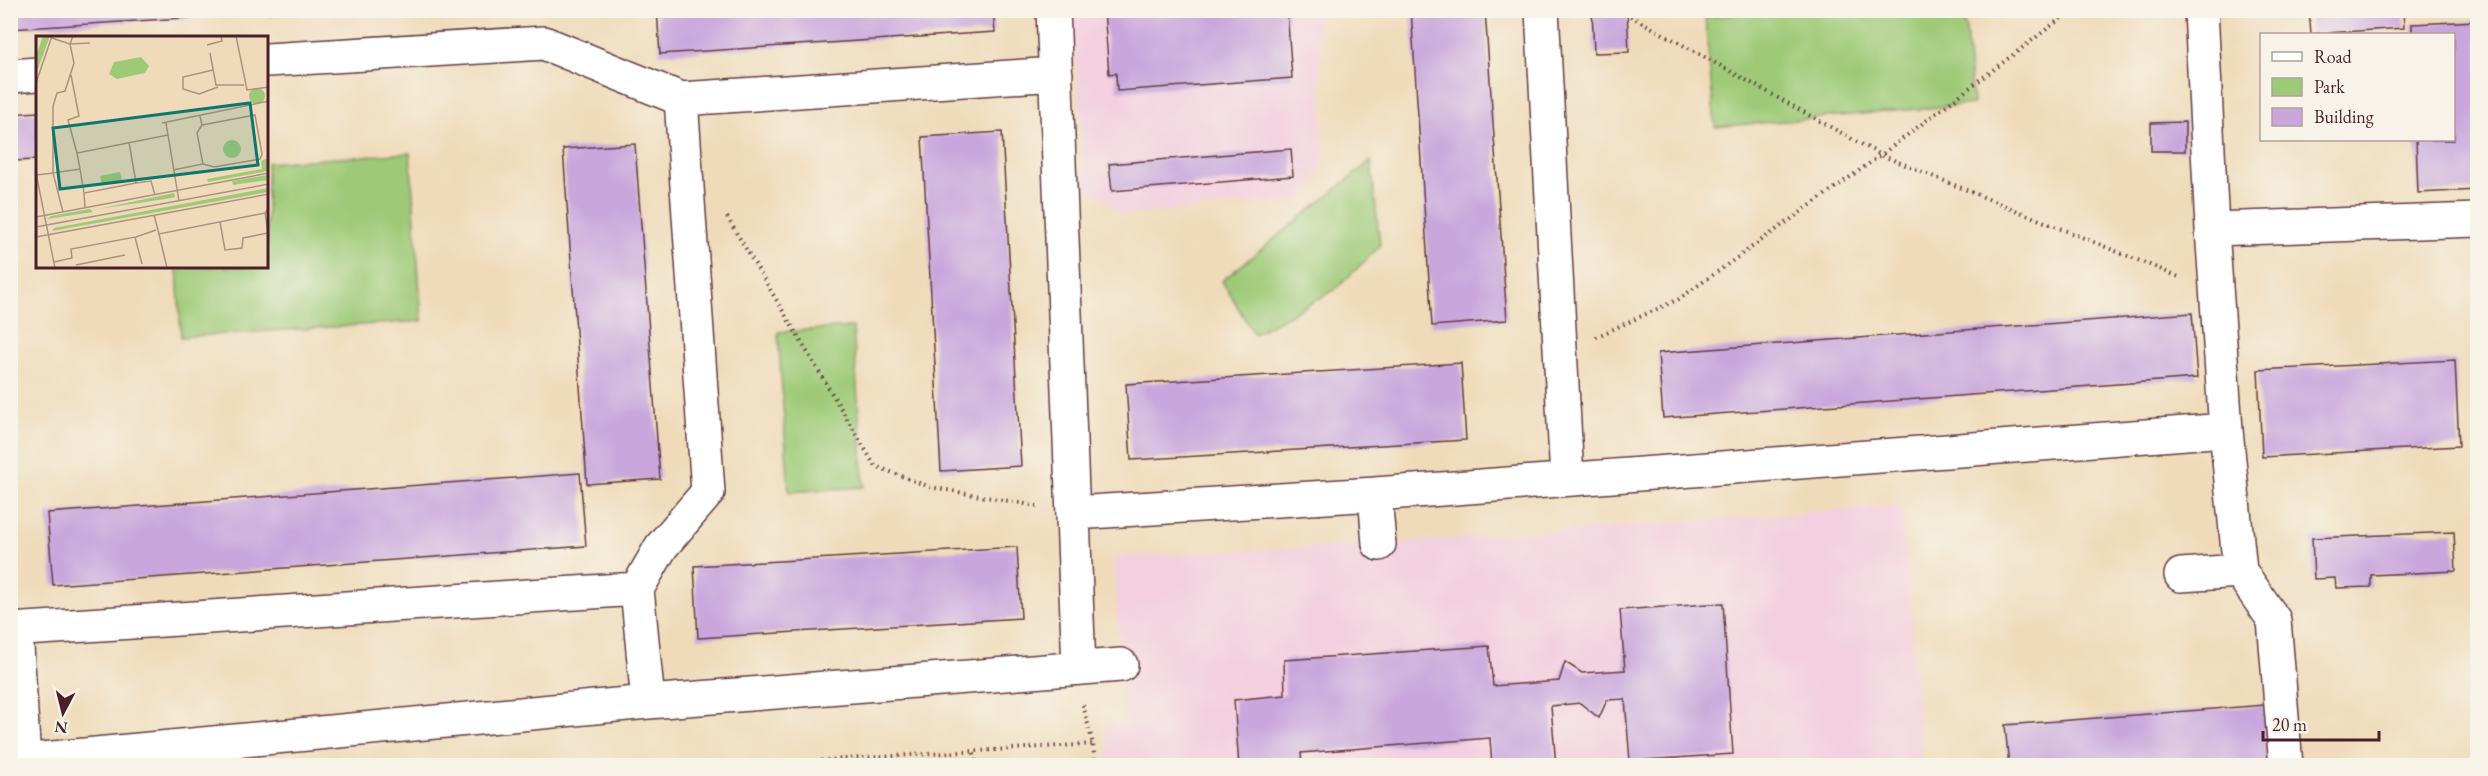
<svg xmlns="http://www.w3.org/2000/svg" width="2488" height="776" font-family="'EB Garamond',serif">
  <rect width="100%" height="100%" fill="#f7f3e8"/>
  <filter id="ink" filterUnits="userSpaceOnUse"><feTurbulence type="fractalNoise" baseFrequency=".0167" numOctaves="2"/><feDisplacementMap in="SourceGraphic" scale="12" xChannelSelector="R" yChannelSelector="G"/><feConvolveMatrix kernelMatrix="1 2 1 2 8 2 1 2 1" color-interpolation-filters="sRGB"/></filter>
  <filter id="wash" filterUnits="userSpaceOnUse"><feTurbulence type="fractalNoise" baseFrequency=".008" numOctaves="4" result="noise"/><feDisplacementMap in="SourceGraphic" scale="24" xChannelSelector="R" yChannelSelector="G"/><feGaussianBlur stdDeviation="1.35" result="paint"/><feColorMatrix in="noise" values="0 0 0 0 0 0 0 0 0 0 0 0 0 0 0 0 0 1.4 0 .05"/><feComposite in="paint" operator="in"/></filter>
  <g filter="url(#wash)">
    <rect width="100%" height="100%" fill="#efdbba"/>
    <path fill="#f3cfdf" d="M 1072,11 L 1318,11 L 1324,164 L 1302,200 L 1122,215 L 1085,186 Z
      M 1902,506 L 1922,765 L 1109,766 L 1106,725 L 1125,722 L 1113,557 L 1379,544 Z"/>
    <path fill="#9eca77" stroke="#747451" stroke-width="1.5" d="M 1782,10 L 1964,11 L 1973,104 L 1715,127 L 1705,17 Z
      M 410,153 L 422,321 L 181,337 L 177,267 L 267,267 L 267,163 Z
      M 1371,161 L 1380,246 L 1335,290 L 1254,334 L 1222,281 Z
      M 853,327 L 864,487 L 789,492 L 778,332 Z"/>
    <g id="blocks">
      <path fill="#c9a7dd" d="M 10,10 L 278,10 L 278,12 L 10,29 Z
        M 657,10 L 993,10 L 995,32 L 660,54 Z
        M 1104,10 L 1287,10 L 1292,78 L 1117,91 L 1116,73 L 1109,74 Z
        M 1411,10 L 1485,10 L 1507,320 L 1432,326 Z
        M 1592,10 L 1627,10 L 1629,52 L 1594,53 Z
        M 2309,10 L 2403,10 L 2404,28 L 2311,34 Z
        M 2478,21 L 2478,190 L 2418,193 L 2416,140 L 2454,140 L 2454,34 L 2412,34 L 2412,24 Z
        M 38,112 L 38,160 L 10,161 L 10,114 Z
        M 2185,122 L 2185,151 L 2151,151 L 2151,123 Z
        M 1002,132 L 1021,466 L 941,471 L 922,137 Z
        M 635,144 L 660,479 L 587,484 L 563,149 Z
        M 1291,149 L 1293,176 L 1112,191 L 1109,164 Z
        M 2192,313 L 2197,378 L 1663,418 L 1658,353 Z
        M 2455,360 L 2459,446 L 2262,457 L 2258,370 Z
        M 1461,363 L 1466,440 L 1131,460 L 1126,384 Z
        M 580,473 L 586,546 L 53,585 L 47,513 Z
        M 2454,532 L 2456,571 L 2371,575 L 2371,587 L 2336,588 L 2335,578 L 2314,579 L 2312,538 Z
        M 1017,547 L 1021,618 L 698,638 L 694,566 Z
        M 1723,603 L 1733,754 L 1630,761 L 1625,699 L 1607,700 L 1599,718 L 1580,703 L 1551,706 L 1556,766 L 1492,766 L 1490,738 L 1301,753 L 1302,766 L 1239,766 L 1234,700 L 1285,695 L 1284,660 L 1489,646 L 1493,686 L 1559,681 L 1565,662 L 1582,673 L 1625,670 L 1620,610 Z
        M 2265,705 L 2269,766 L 2009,766 L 2005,725 Z"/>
    </g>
  </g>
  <g filter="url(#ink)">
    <use href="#blocks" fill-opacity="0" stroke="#633b40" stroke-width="1.5"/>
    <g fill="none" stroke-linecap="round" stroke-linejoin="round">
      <defs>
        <path id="minor" d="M 1053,10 L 1079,668
          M 1542,10 L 1567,479
          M 2201,10 L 2212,229
          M 267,60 L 544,43 L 681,99
          M 10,76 L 38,74
          M 2226,430 L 2240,571 L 2274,620 L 2286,766
          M 1375,494 L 1379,544
          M 1074,513 L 1375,494 L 2226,430 L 2212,229 L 2478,220
          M 2181,575 L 2240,571
          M 10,630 L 637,589
          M 16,630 L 24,761
          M 648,702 L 637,589 L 661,547 L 708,492 L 681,99 L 1056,74
          M 10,762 L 648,702 L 1121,665"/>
      </defs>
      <use href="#minor" stroke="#633b40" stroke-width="36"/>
      <path stroke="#633b40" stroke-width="4" stroke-dasharray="1.5 4.5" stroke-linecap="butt" d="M 1620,10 L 1881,155 L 2179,277
        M 727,217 L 875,466 L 930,487 L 1037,506
        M 1596,337 L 1679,299 L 1881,155 L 2072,10
        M 1083,705 L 1093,744 L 1095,766
        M 974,753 L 975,766
        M 731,766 L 1093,744"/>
      <use href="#minor" stroke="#fff" stroke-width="33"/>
    </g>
  </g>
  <g transform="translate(36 36)">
    <rect width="232" height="232" fill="#efdbba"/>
    <path d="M 7,0 L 14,0 L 0,38 L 0,20 ZM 105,21 L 113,30 L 109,37 L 81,43 L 73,38 L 78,26 ZM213 60a8 8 0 1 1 16 0a8 8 0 1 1-16 0ZM187 113a9 9 0 1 1 18 0a9 9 0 1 1-18 0ZM 232,122 L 232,135 L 172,146 L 171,143 L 226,133 L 225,125 ZM 84,136 L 86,144 L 66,149 L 64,140 ZM 232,139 L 232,144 L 197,149 L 196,145 ZM 232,152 L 232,156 L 16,195 L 18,192 ZM 138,157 L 139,161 L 136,162 L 62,173 ZM 54,173 L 57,176 L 11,183 L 15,180 Z" fill="#9eca77"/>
    <path fill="none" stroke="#ad9081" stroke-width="1.5" d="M 37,0 L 34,8 L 54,7M 200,0 L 211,54 L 233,51M 16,2 L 34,8 L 38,27 L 29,55 L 21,57 L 17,70 L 17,137 L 44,133 L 41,117 L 132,99M 171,9 L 186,5 L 185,0M 174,17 L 180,49 L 208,49M 177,34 L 147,41 L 147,53 L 163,58 L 182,51M 35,39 L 43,80 L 32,84 L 41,117M 0,47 L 16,0M 126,87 L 233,65M 130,87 L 143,165M 166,89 L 219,79 L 226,118 L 224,123 L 178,131 L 167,128M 93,106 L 100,147M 44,133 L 48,157M 137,134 L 167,128 L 161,97 L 166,89 L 164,80M 0,137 L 19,232M 0,139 L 17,137 L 27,176M 49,172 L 48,157 L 100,147 L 115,145 L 119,159M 118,179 L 123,198 L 229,177M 0,181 L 233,137M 184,186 L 189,214 L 206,212 L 207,202 L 232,197 L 229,177 L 233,171M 0,191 L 233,148M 123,198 L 131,232M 0,201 L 233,158M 100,201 L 120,194M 18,226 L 36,222 L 35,213 L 99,201 L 106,228M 40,229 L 89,219"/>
    <path fill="#0f766e" fill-opacity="0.15" stroke="#0f766e" stroke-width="3" d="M 214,67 L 222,129 L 24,153 L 17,92 Z"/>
    <rect width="232" height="232" fill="none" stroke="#4a1f2b" stroke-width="3"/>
  </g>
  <rect width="2488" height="776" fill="none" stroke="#f7f3e8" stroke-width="36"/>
  <rect x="2260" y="33" width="195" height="108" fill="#f7f3e8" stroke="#b29e9c" stroke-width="1.5"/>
  <rect x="2272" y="52" width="30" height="9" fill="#ffffff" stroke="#b29e9c" stroke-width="1.5"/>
  <text x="2314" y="63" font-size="18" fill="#4a1f2b">Road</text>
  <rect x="2272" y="78" width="30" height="18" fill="#9eca77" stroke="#b29e9c" stroke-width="1.5"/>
  <text x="2314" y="93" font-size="18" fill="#4a1f2b">Park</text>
  <rect x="2272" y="108" width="30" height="18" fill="#c9a7dd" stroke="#b29e9c" stroke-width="1.5"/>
  <text x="2314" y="123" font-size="18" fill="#4a1f2b">Building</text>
  <g transform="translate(63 713) rotate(187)" stroke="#f7f3e8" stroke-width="4.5" paint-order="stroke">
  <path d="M0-4.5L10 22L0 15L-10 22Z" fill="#4a1f2b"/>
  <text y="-9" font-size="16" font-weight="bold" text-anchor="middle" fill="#4a1f2b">N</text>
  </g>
  <path d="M2263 731v9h116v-9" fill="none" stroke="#4a1f2b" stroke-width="3"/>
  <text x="2272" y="731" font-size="18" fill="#4a1f2b" stroke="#f7f3e8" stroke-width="4.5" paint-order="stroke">20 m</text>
</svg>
